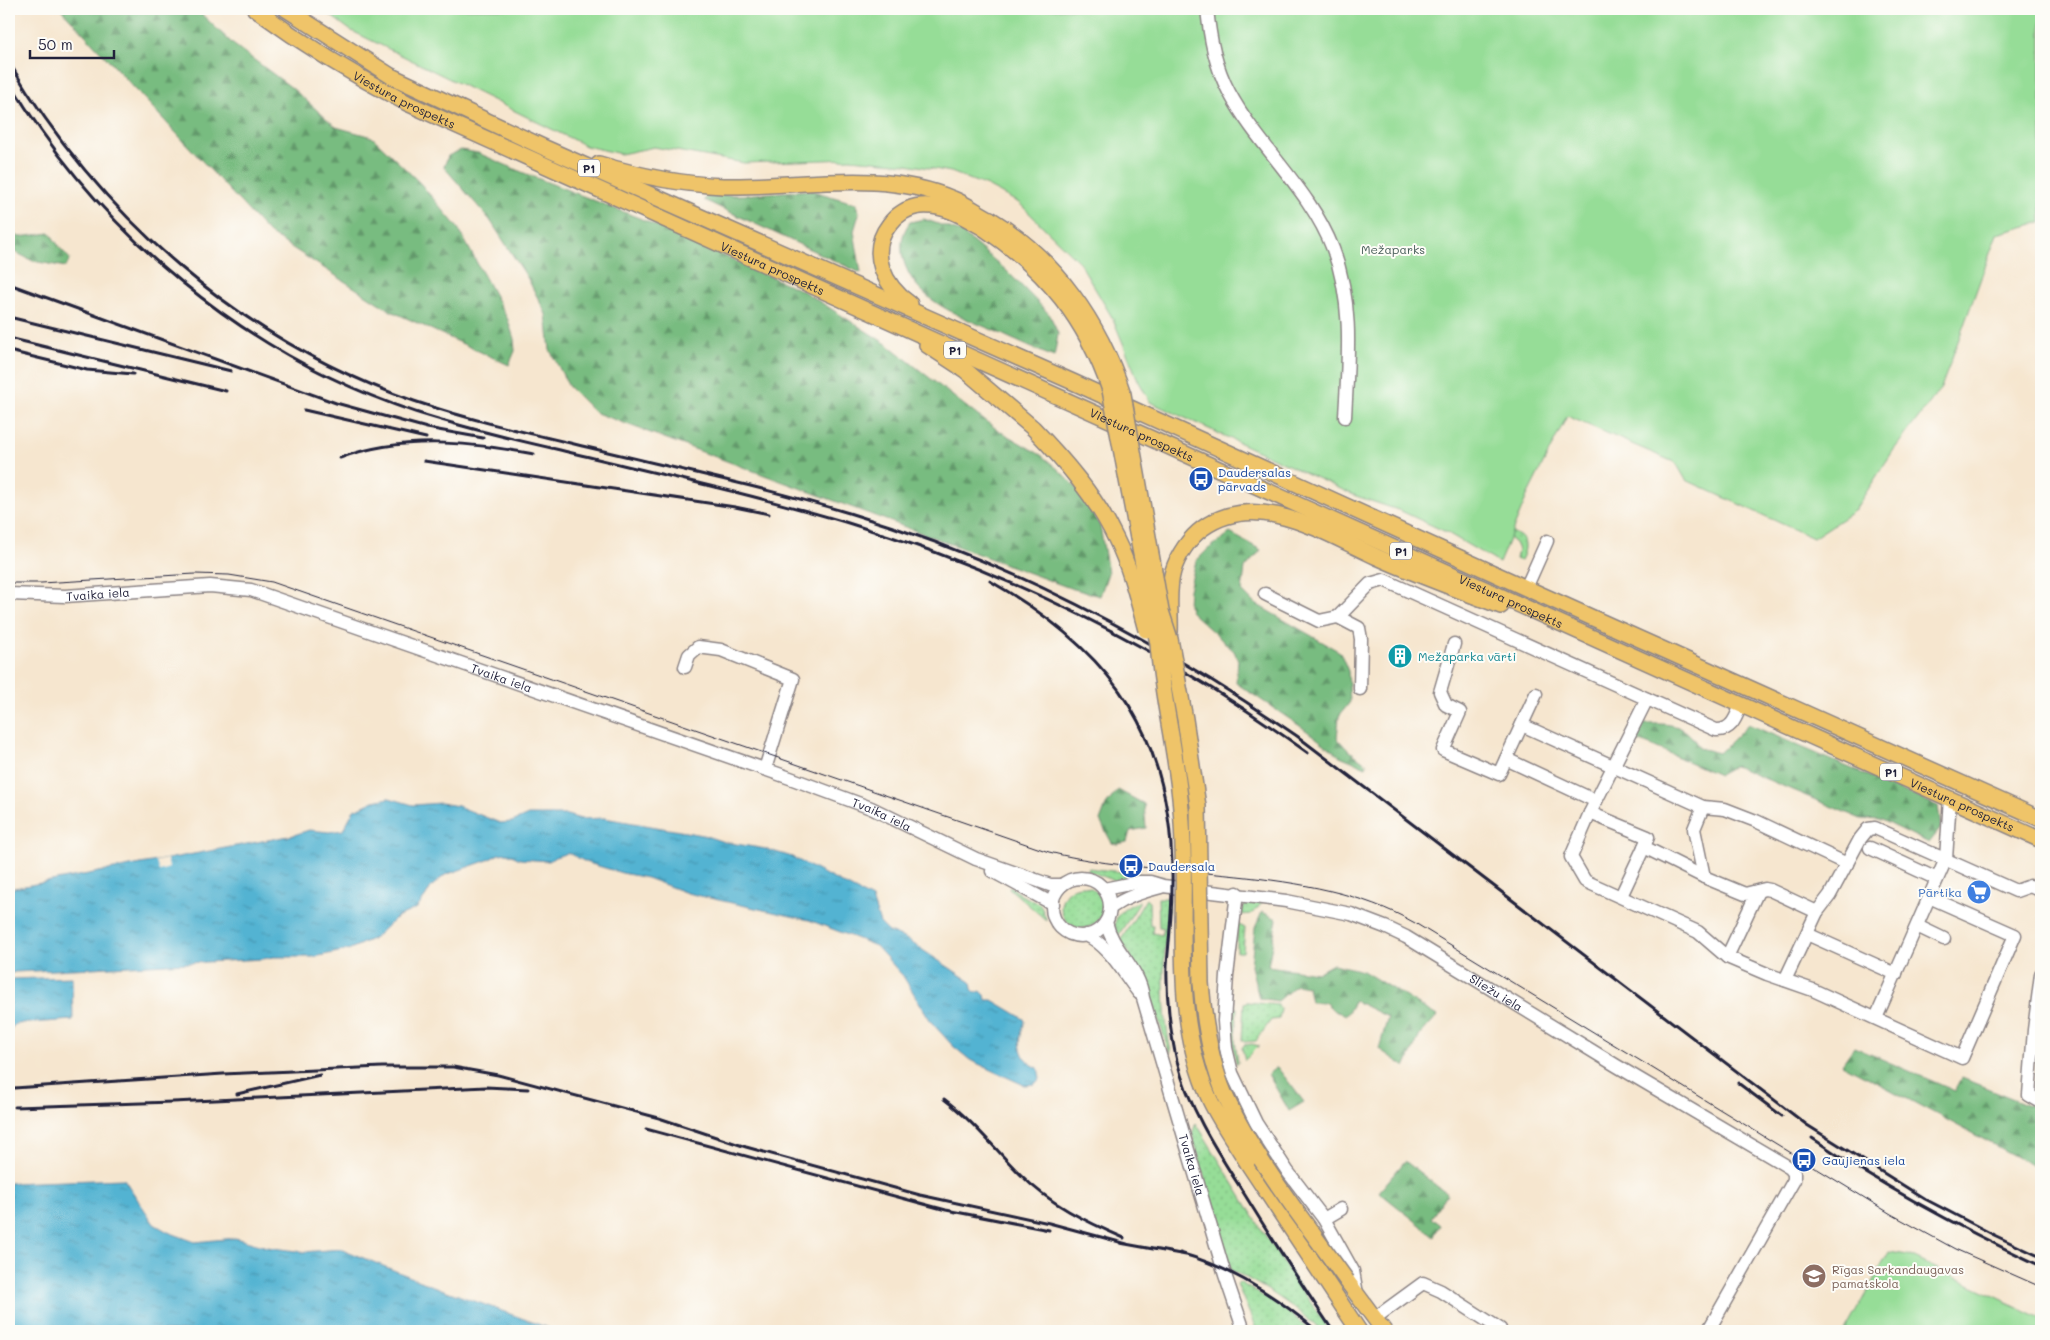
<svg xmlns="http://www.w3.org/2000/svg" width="2050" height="1340" font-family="Mali,sans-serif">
  <defs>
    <pattern id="grass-dots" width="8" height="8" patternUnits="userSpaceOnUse" patternTransform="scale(1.25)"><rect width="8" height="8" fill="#96dd97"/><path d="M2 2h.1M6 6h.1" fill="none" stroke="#81bd83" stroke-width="1.8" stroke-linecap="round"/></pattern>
    <pattern id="forest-firs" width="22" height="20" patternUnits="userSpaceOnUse" patternTransform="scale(1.25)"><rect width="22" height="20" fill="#78bc80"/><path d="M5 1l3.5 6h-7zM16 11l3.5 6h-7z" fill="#62986a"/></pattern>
    <pattern id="water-ripples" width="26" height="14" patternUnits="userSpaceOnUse" patternTransform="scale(1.25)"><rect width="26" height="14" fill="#53b3d2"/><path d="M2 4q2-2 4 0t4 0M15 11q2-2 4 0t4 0" fill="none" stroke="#4491ac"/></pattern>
  </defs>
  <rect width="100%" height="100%" fill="#fdfcf7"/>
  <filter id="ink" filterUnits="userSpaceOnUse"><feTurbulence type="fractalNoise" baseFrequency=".02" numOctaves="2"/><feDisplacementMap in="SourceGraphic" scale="10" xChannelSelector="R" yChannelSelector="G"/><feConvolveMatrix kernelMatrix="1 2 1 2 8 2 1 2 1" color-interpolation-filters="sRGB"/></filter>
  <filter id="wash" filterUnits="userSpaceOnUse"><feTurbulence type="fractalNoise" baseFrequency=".0096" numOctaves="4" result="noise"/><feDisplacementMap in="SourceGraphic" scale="20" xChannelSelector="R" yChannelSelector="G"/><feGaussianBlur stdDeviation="1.12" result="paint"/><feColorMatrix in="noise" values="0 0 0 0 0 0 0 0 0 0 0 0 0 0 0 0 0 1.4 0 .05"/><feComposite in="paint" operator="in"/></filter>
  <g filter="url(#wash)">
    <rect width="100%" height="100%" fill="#f6e6cf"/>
    <path fill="url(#grass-dots)" stroke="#5c8069" d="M 1512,532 C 1528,539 1527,546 1521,561 L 1516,559 L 1518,550 L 1515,543 L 1509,538 Z
      M 1088,868 L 1164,877 L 1142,877 L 1116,881 L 1088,871 Z
      M1061 907a21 21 0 1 1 42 0a21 21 0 1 1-42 0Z
      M 1010,886 L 1021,895 L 1040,904 L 1047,921 L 1009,888 Z
      M 1158,898 L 1169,898 C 1164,950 1160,1001 1171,1052 L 1169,1052 L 1147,984 L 1121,940 L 1146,899 L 1149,902 L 1150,925 L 1153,925 L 1152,933 L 1162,935 L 1164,928 L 1159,927 Z
      M 1138,902 L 1140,902 L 1118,936 C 1108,919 1124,907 1138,902 Z
      M 1257,902 L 1262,903 L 1252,914 L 1239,915 L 1245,905 Z
      M 1237,924 L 1245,928 L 1243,952 L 1237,952 Z
      M 1247,1002 L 1278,1005 L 1281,1009 L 1279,1019 L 1271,1020 L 1256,1041 L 1244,1042 L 1242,1040 L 1244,1003 Z
      M 1232,1007 L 1237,1008 L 1235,1040 L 1238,1063 L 1236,1063 L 1231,1035 Z
      M 1252,1044 L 1259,1046 L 1245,1060 L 1242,1048 L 1244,1045 Z
      M 1196,1123 L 1270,1243 L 1330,1331 L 1321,1331 C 1295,1306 1264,1286 1231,1270 L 1192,1134 Z
      M 1239,1282 L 1280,1306 L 1312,1331 L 1257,1331 L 1237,1284 Z"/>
    <path fill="url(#forest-firs)" stroke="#4d6f5e" d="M 61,9 L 196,9 L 234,45 L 292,88 L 336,127 L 372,137 L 420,183 L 458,228 L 508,320 L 514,339 L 515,351 L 509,365 L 391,311 L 269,233 Z
      M 461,150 L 478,153 L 524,173 L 639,218 L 803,291 L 888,345 L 978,416 L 1001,432 L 1041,455 L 1059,470 L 1076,487 L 1100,526 L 1108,573 L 1100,596 L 1070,588 L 594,412 L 569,387 L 550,350 L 546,314 L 527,277 L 490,220 L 444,167 L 448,156 Z
      M 810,190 L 857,204 L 859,214 L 854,231 L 861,273 L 704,200 L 708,195 L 743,195 Z
      M 924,219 L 961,232 L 1007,271 L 1050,315 L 1058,334 L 1054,357 C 1034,349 1014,340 995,331 C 959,316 913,300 903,258 C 900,244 902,233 910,222 Z
      M 9,232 L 19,237 L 50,233 L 60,248 L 70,259 L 66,267 L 33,261 L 9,249 Z
      M 1230,533 L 1261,550 L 1245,568 L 1242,591 L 1254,603 L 1340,652 L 1348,671 L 1350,702 L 1339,716 L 1337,738 L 1346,748 L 1367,764 L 1366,767 L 1340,756 L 1303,728 L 1236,683 L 1238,660 L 1234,651 L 1191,612 L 1188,605 L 1189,590 L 1196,561 L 1207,550 Z
      M 1640,724 C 1667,724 1685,721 1699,748 L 1719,753 L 1748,724 L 1938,806 L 1941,828 L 1929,843 L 1882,820 L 1861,819 L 1735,766 L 1719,775 L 1648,744 L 1634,740 Z
      M 1118,790 L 1144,804 L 1146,828 L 1130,831 L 1127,842 L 1117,844 L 1112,843 L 1100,821 L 1106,805 Z
      M 1262,912 L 1277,919 L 1268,966 L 1317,973 L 1333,964 L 1363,971 L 1437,1016 L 1420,1035 L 1405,1067 L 1379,1049 L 1388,1017 L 1355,1001 L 1346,1015 L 1334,1011 L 1325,1002 L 1311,1002 L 1308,987 L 1296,985 L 1278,1001 L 1259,998 L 1251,966 L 1255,928 Z
      M 1854,1047 L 1955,1091 L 1962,1078 L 2041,1110 L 2041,1170 L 1842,1064 Z
      M 1277,1067 L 1304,1102 L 1289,1111 L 1268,1074 Z
      M 1405,1161 L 1447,1194 L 1431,1218 L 1440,1225 L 1434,1236 L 1379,1192 Z"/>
    <path fill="#96dd97" stroke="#5c8069" d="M 322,9 L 2041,9 L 2041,222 L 1997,234 L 1941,388 L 1893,451 L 1854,511 L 1813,538 L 1686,480 L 1676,463 L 1567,416 L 1527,496 L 1499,563 L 1446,532 L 1401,511 L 1356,496 L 1150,402 L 1138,380 L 1113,319 L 1080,263 L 1019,203 L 987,186 L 951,172 L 907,164 L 850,159 L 744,163 L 654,147 L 621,154 L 586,146 L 350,30 Z
      M 1889,1252 L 1908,1255 L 2041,1318 L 2041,1331 L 1845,1331 Z"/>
    <path fill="url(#water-ripples)" stroke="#3a6a86" d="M 389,798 L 413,805 L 441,803 L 458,806 L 500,823 L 512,822 L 528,815 L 567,815 L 581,819 L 604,818 L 703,835 L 724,842 L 766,849 L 792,857 L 872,899 L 880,923 L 889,932 L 906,939 L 971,982 L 972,989 L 975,993 L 981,991 L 985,995 L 986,1000 L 992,1000 L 1024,1019 L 1025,1022 C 1017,1041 1018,1059 1038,1068 L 1040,1078 L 1035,1084 L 1024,1085 L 970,1060 L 953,1046 L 932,1023 L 903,976 L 876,946 L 809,920 L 687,893 L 647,878 L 622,873 L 588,863 L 568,853 L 555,857 L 549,861 L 520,859 L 507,853 L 499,854 L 488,860 L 445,875 L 431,887 L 426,896 L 417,908 L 397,917 L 374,938 L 348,950 L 314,957 L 273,957 L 263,959 L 15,972 L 10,974 L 10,979 L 72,977 L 73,1020 L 15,1024 L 9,1031 L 9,889 L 294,835 L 309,830 L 329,832 L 343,830 L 355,808 L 357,809 L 374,801 Z
      M 124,1179 L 154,1224 L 168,1232 L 195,1242 L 235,1238 L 267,1247 L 303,1252 L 341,1249 L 433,1286 L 557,1331 L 9,1331 L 9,1183 Z"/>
    <path fill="#f6e6cf" d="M 167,859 L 169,868 L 159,871 L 156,861 Z"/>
  </g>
  <g filter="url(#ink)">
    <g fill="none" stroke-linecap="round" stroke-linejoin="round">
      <defs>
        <g id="minor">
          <path d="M 1207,9 C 1210,38 1215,66 1229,92 C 1259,148 1310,189 1333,249 C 1354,305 1348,359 1345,417"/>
          <path d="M 1526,588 L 1547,541"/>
          <path id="s1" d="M 9,594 L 65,596 L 210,586 L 251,590 L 790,778 L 871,808 L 976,859 L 1050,885 L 1062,885"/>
          <path d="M 1265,594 L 1319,621 L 1338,617"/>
          <path d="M 1454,644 L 1440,692 L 1446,705 L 1460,712 L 1443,750 L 1499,774 L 1536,694"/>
          <path d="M 685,667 L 689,655 L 698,647 L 721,650 L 793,679 L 765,769"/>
          <path d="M 1360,689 L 1361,639 L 1359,628 L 1338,617 L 1370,584 L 1384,580 L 1716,730 C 1732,731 1736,717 1741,705"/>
          <path d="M 1647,699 L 1590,813 L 1571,857 L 1585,881 L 1698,932 L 1727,957 L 1767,974 L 1813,990 L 1962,1058 L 2015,935 L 1929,897"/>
          <path d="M 1522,725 L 1703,807 L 1725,809 L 1756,821 L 1847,864"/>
          <path d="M 1506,759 L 1596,801"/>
          <path d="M 1703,807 L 1694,829 L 1704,877"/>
          <path d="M 1590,813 L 1648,837 L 1644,847 L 1704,877 L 1745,894 L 1765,889 L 1770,890 L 1817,912"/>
          <path d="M 1870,848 L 1937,879"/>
          <path d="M 992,871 L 1053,904"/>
          <circle cx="1081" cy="907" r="29"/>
          <path id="s2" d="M 1104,889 L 1139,882 L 1150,882 L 1163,886 L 1286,901 L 1351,914 L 1385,927 L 1406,937 L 1617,1066 L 1790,1168 L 1794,1173 L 1794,1180 L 1708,1331"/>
          <path d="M 1237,893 L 1227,976 L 1224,1021 L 1226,1048 L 1232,1073 L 1256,1123 L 1288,1172 L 1324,1219 L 1353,1271 L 1357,1294"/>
          <path d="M 1621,896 L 1644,847"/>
          <path d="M 1110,908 C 1126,897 1142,892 1161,887"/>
          <path id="s3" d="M 1106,922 C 1112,950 1140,968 1143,998 L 1225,1275 L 1244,1331"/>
          <path d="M 1917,926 L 1944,939"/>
          <path d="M 1807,934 L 1896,974"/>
          <path d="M 1086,935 C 1110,946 1123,973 1139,993"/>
          <path d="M 1727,957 L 1758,891"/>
          <path d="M 2041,974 L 2034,1030 L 2029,1095 L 2041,1102"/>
          <path d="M 1785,980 L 1817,912 L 1830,895 L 1860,839 L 1868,829 L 1875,828 L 2016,891 L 2030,886 L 2041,891"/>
          <path d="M 1876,1018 L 1946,859 L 1950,798"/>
          <path d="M 1324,1219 L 1341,1209"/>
          <path d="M 1375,1318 L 1423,1283 L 1441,1291 L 1500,1329 L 1500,1331"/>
        </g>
        <g id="major">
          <path id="s4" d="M 255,9 C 303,44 353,75 407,103 L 2041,840"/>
          <path d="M 286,9 L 391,76 L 545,148 L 1073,382 L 1526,588 L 2041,819"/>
          <path d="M 599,164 C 639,176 681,184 723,186 C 799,188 880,168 953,199 C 966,204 978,213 990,219"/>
          <path d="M 910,304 C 884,286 868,252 889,225 C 896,215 908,207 921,206 C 945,204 966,218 985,229"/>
          <path d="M 927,345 L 965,370 L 1033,428"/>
          <path d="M 1170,632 C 1171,612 1167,591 1173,571 C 1178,555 1189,538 1203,528 C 1258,489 1324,533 1377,557 C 1417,575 1459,590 1501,606"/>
          <path d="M 1247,1162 L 1359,1331"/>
          <path d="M 1347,1281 L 1384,1331"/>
        </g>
      </defs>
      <use href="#minor" stroke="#8c8485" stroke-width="15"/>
      <use href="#major" stroke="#8c8485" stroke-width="18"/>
      <use href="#minor" stroke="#fff" stroke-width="12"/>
      <use href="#major" stroke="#efc469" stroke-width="15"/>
      <path stroke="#22223b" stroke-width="1" d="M 9,583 L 41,583 L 195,574 L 229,575 L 272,582 L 1049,852 C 1165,881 1310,863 1415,923 L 1891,1214 L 1955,1249 L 2041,1287"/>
      <path stroke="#22223b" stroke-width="3" d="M 9,62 C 101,218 242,341 414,401 C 464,418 515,430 566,442 C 660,465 756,485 849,513 C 1010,561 1159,641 1297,736 L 1807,1125 L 1925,1199 L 1994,1235 L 2041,1257
        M 9,81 C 100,234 245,355 415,412 C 462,427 511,439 560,450 C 655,473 751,494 845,522 C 1011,572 1167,651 1308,753
        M 9,284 L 336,403 L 427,428 L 483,438
        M 9,317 L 231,371
        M 9,338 L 226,391
        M 9,351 L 87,370 L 133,374
        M 304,410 L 426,438
        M 340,458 C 403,435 469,442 534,454
        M 424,461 L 735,507 L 769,514
        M 990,581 C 1116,653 1175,740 1172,887 C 1172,913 1169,939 1167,965 C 1166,995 1170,1032 1177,1061 C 1189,1109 1217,1151 1243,1192 C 1272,1239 1302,1285 1333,1331
        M 1738,1083 L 1782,1116
        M 14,1088 L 223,1074 L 382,1067 L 453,1067 L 498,1075 L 659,1118 L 746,1147 L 920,1195 L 1049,1223 L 1127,1244
        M 237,1094 L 320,1075
        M 944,1099 C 973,1121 995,1149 1020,1174 C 1049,1204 1087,1222 1124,1238
        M 15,1107 L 173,1102 L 486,1087 L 528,1089
        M 646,1129 L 946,1210 L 1049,1230
        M 1812,1138 C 1885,1188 1962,1229 2041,1266
        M 1120,1243 L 1186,1255
        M 1180,1253 C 1231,1267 1277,1297 1317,1331"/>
      <defs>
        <path id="major-bridge" d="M 990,219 C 1055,258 1100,323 1123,394 L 1161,611 L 1170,639 L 1185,719 L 1198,806 L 1201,983 C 1204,1021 1210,1060 1225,1095 C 1254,1159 1306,1223 1347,1281
          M 985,229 C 1047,271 1086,319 1110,390 L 1158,644 C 1162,700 1177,753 1181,809 C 1190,905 1168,1009 1210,1100 C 1220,1121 1235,1142 1247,1162
          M 1033,428 C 1065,461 1096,497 1116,539 C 1130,567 1138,600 1146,630"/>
      </defs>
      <use href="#major-bridge" stroke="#8c8485" stroke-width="18" stroke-linecap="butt"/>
      <use href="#major-bridge" stroke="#efc469" stroke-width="15"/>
    </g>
  </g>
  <defs>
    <symbol id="bus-disc" viewBox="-11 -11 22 22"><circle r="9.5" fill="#1a4fb4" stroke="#fdfcf7"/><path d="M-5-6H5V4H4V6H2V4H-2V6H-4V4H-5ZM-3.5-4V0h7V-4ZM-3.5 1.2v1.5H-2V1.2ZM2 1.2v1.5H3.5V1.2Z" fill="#fff"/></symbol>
    <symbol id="building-disc" viewBox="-11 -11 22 22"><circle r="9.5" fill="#0f9aa8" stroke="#fdfcf7"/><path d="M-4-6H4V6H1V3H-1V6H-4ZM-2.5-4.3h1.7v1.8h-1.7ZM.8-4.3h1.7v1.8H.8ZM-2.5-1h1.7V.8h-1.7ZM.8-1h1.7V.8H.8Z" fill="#fff"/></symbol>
    <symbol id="supermarket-disc" viewBox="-11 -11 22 22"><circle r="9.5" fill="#3f7fe0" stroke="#fdfcf7"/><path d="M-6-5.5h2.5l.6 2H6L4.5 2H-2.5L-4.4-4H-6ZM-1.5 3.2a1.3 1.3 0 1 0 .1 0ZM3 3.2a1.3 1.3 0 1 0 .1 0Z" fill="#fff"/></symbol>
    <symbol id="school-disc" viewBox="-11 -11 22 22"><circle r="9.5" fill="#8d6e63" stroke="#fdfcf7"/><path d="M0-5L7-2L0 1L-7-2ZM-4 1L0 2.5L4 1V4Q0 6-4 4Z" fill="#fff"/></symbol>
  </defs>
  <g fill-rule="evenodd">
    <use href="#bus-disc" x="1187" y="465" width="28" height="28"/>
    <use href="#building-disc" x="1386" y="642" width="28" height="28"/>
    <use href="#bus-disc" x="1117" y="852" width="28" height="28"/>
    <use href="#supermarket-disc" x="1965" y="878" width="28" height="28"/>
    <use href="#bus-disc" x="1790" y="1146" width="28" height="28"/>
    <use href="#school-disc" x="1800" y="1262" width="28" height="28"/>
  </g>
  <g text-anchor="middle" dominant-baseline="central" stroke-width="4" stroke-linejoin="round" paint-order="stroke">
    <g fill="#fdfcf7" stroke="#646373" stroke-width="1">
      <rect x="578" y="159.5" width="22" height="17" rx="4"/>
      <rect x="944" y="341.5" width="22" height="17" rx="4"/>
      <rect x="1390" y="542.5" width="22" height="17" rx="4"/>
      <rect x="1880" y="763.5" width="22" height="17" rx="4"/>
    </g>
    <g font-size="11" font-weight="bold" fill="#22223b">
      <text x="589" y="168">P1</text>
      <text x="955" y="350">P1</text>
      <text x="1401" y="551">P1</text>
      <text x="1891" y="772">P1</text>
    </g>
    <g font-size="12" fill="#22223b" stroke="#fdfcf7">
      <text stroke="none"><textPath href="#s4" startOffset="175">Viestura prospekts</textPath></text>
      <text stroke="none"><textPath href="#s4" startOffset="580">Viestura prospekts</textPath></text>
      <text stroke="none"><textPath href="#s4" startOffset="985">Viestura prospekts</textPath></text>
      <text stroke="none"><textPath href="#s1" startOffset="89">Tvaika iela</textPath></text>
      <text stroke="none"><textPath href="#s4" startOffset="1390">Viestura prospekts</textPath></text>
      <text stroke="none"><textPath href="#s1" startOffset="508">Tvaika iela</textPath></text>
      <text stroke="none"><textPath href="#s4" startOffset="1885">Viestura prospekts</textPath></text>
      <text stroke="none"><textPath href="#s1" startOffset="912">Tvaika iela</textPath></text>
      <text stroke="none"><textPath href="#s2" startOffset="416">Sliežu iela</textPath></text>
      <text stroke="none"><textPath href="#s3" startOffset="259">Tvaika iela</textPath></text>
    </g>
    <g font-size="12" fill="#455a57" stroke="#fdfcf7">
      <text x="1393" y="249">Mežaparks</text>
    </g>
    <g font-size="12" fill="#164399" stroke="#fdfcf7" text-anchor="start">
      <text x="1218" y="472">Daudersalas<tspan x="1218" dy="14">pārvads</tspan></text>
      <text x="1148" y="866">Daudersala</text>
      <text x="1822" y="1160">Gaujienas iela</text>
    </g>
    <g font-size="12" fill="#0d838f" stroke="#fdfcf7" text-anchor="start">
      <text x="1418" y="656">Mežaparka vārti</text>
    </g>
    <g font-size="12" fill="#366cbe" stroke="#fdfcf7" text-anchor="end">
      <text x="1962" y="892">Pārtika</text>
    </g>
    <g font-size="12" fill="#785e54" stroke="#fdfcf7" text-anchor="start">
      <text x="1832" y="1269">Rīgas Sarkandaugavas<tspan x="1832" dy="14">pamatskola</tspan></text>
    </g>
  </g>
  <rect width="2050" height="1340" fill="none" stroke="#fdfcf7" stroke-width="30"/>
  <path d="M30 50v8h84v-8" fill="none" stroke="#22223b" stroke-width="2.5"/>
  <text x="38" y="50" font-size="15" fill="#22223b" stroke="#fdfcf7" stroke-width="4" paint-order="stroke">50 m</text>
</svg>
